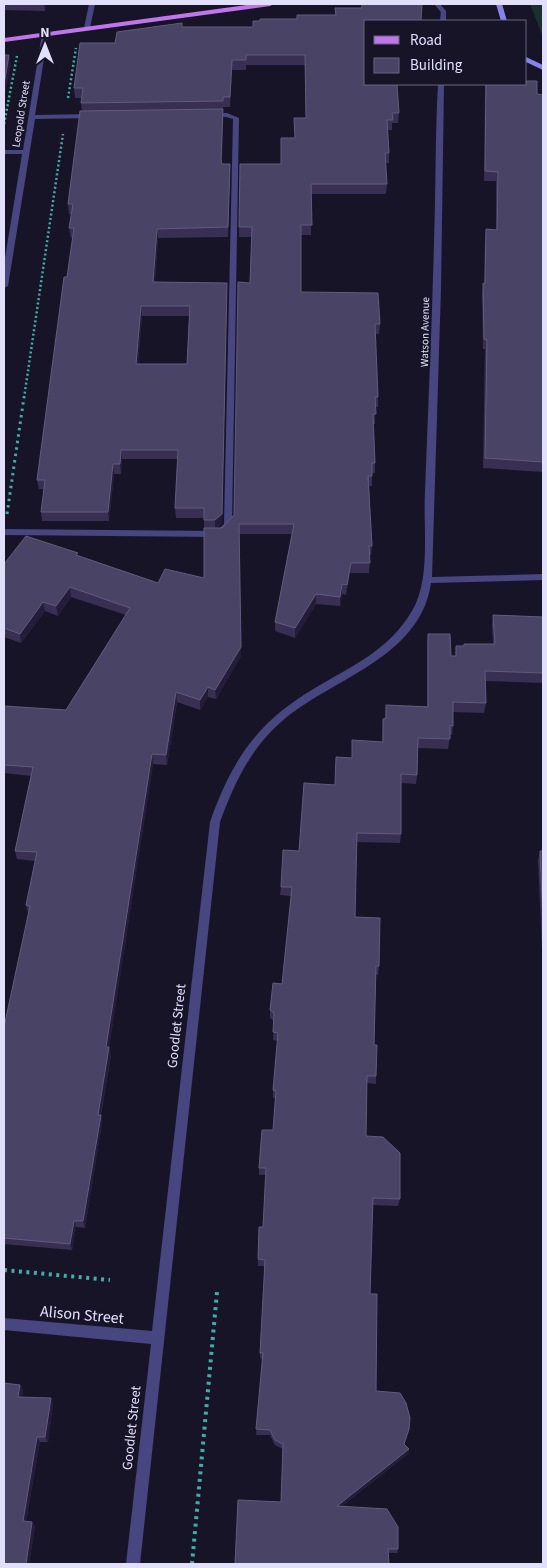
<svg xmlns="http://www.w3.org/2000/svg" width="547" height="1568" font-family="'Source Sans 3',sans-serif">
  <rect width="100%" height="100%" fill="#181428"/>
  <path fill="#183130" d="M 530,4 L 543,4 L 543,37 Z"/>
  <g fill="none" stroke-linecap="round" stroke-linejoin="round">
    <path stroke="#42aca6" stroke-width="2.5" stroke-dasharray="2 2.5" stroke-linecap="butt" d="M 68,98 L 76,48
      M 4,124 L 17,56
      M 24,398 L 63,134"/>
    <path stroke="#42aca6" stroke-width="3" stroke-dasharray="2.5 4" stroke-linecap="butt" d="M 7,514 L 24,397"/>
    <path stroke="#42aca6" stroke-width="4" stroke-dasharray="3 4.5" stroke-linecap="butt" d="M 4,1270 L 110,1280
      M 192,1564 L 217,1292"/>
    <path fill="#484680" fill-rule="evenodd" d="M 434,4 L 440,4 L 446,11 L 441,12 Z"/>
    <path fill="#484680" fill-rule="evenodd" d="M 89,4 L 95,4 L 90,28 L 87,30 L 84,28 Z
      M 441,10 L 446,11 L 446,21 L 440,21 Z
      M 45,32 L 48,34 L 35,115 L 93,114 L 96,116 L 93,118 L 35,119 L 8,286 L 4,288 L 4,264 L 22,154 L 4,154 L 4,150 L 23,150 L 42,34 Z
      M 438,84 L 444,84 L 441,288 L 432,577 L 543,574 L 543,580 L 431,583 C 420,659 331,678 281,722 C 250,749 234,784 220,822 L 140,1564 L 126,1564 L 151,1344 L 4,1330 L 4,1318 L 152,1331 L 210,822 C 232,760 257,722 315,688 C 352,666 389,650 412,611 C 431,579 423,529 425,492 C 428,409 432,326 434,242 C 436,189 435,136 438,84 Z
      M 210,113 L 227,113 L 239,118 L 232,525 L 221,536 L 218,537 L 4,535 L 4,529 L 216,531 L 224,524 L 233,119 L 226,117 L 208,116 L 207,115 Z"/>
    <path fill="#8683ee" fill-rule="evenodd" d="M 496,4 L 502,4 L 507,21 L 501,21 Z
      M 526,57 L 543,65 L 543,70 L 526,62 Z"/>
    <path fill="#bf75ec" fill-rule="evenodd" d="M 254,4 L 274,4 L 270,6 L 4,42 L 4,38 Z"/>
  </g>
  <path fill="#373053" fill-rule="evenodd" d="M 4,4 L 46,4 L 45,11 L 4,10 Z
    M 361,4 L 422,4 L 366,21 L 399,113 L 398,123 L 392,123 L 392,130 L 388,130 L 389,153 L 389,163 L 386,163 L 387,184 L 386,194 L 311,194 L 311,235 L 301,235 L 301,292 L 380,324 L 379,334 L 375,334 L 378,397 L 378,407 L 375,407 L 375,424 L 373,424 L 375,463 L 375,473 L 372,473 L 372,486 L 369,486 L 372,546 L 371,555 L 370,555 L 369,573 L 350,573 L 346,595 L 342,594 L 340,606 L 316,604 L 295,638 L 275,631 L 275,622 L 292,534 L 239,534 L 241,656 L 216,699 L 208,697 L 200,710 L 177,702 L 167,765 L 153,764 L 109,1047 L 111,1055 L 101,1115 L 102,1123 L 85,1228 L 76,1227 L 72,1250 L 4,1244 L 4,1027 L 29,913 L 28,913 L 26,905 L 35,861 L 17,859 L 15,851 L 31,776 L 4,773 L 4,706 L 66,710 L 126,615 L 71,597 L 58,616 L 45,611 L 21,643 L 4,637 L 4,564 L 78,556 L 158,583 L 204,578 L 204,518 L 176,518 L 175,508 L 178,459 L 122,459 L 121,474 L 114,474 L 109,521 L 42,521 L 41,512 L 44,489 L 39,489 L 37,480 L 73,238 L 71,238 L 69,228 L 71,214 L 69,214 L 68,204 L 82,111 L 81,103 L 81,98 L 75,98 L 74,88 L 115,43 L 182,23 L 182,27 L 253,27 L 297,19 L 335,15 L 335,8 L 361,8 ZM 246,65 L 305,65 L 306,118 L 281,164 L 239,227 L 239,237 L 252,237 L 250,283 L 234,515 L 222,528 L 217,528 L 222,523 L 227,283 L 155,282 L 158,238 L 228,237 L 230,164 L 222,164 L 223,111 L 223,107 L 230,107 L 232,70 L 246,70 ZM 142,316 L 189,316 L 187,364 L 138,364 Z
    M 485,84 L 526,84 L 537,94 L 543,95 L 543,472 L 483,468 L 485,349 L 483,349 L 482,293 L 483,283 L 484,283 L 485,239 L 486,229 L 496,230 L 496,181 L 484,181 Z
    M 493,615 L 543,617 L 543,683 L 485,681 L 486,703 L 484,713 L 453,712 L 453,726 L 452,735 L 450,735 L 448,749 L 417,748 L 417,775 L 416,784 L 401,783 L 401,834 L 400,843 L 356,842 L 355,917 L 379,966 L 378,975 L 376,974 L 374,1045 L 376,1076 L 376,1084 L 367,1083 L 366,1136 L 400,1199 L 398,1206 L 372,1205 L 370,1294 L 376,1391 L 404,1444 L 409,1449 L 408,1454 L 342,1506 L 398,1549 L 397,1553 L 388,1553 L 281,1502 L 283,1449 L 275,1445 L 270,1435 L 256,1435 L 262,1359 L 260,1358 L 260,1353 L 265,1266 L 258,1266 L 258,1259 L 263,1227 L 266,1175 L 259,1175 L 259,1168 L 273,1130 L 275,1099 L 273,1097 L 273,1090 L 278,1041 L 273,1040 L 274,1021 L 270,1018 L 270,1010 L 282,984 L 291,896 L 280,895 L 281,887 L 335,785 L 351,758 L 382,742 L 383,719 L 385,718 L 386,705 L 427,706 L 427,644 L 428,634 L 451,656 L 455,656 L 456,646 L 463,646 L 464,644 L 493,644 L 492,624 Z
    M 540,851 L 543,851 L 543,971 L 538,860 Z
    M 20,1385 L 23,1390 L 22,1397 L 53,1404 L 48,1442 L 40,1442 L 26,1521 L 35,1526 L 29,1564 L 4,1564 Z"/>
  <path fill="#231d3a" d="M 44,4 L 46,4 L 45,11 Z
    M 9,55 L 11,65 L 5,95 L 4,85 Z
    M 232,60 L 232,70 L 230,107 L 230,97 Z
    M 223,109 L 223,119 L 221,170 L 221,160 Z
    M 157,229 L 158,238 L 154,292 L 153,282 Z
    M 227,283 L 222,523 L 215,529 L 215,520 Z
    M 141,306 L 142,316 L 137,373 L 136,364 Z
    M 121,450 L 122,459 L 121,474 L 120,464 Z
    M 113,464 L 114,474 L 109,521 L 108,512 Z
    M 239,524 L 241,656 L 216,699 L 215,690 Z
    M 351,563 L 350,573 L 346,595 L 347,585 Z
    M 342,584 L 342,594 L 340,606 L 340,597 Z
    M 70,587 L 71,597 L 58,616 L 56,606 Z
    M 316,594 L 316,604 L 295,638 L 295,628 Z
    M 43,602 L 45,611 L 21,643 L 20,634 Z
    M 208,687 L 208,697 L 200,710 L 200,700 Z
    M 176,692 L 177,702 L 167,765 L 166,755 Z
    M 152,754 L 153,764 L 108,1055 L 106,1047 Z
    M 109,1047 L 111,1055 L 99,1123 L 98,1115 Z
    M 101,1115 L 102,1123 L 85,1228 L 83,1221 Z
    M 74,1221 L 76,1227 L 72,1250 L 70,1244 Z
    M 20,1385 L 23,1390 L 21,1402 L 18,1397 Z
    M 51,1398 L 53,1404 L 48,1442 L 45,1437 Z
    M 37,1437 L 40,1442 L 25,1525 L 23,1521 Z
    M 409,1449 L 408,1454 L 337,1510 L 337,1506 Z
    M 32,1522 L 35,1526 L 29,1564 L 26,1564 Z"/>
  <path fill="#494365" stroke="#615b7c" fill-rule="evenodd" d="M 362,4 L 422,4 L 421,21 L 366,21 L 366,84 L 397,84 L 399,113 L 392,113 L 393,120 L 387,120 L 389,153 L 385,153 L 387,184 L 311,184 L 312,225 L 301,225 L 301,292 L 378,293 L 380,324 L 375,324 L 378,397 L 375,397 L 376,414 L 373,414 L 375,463 L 372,463 L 372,476 L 368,476 L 372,546 L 369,546 L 370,563 L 351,563 L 347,585 L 342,584 L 340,597 L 316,594 L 295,628 L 275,622 L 294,524 L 239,524 L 241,647 L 215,690 L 208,687 L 200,700 L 176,692 L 166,755 L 152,754 L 106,1047 L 109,1047 L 98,1115 L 101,1115 L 83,1221 L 74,1221 L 70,1244 L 4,1238 L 4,1027 L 30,906 L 26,905 L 37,852 L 15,851 L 33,767 L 4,765 L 4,706 L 66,710 L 130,608 L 70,587 L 56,606 L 43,602 L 20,634 L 4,628 L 4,564 L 26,536 L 78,553 L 76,555 L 158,583 L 165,569 L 204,578 L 204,528 L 222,528 L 234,515 L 238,282 L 250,283 L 252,227 L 239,227 L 240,164 L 281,164 L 281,138 L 295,138 L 294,118 L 306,118 L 305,55 L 246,55 L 246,60 L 232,60 L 230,97 L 223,97 L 223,101 L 81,103 L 83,88 L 74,88 L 80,43 L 115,43 L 117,32 L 182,23 L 182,27 L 253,27 L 253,21 L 260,21 L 260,19 L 297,19 L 297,15 L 336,15 L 335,8 L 362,8 Z
    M 4,55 L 9,55 L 4,85 Z
    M 526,81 L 537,81 L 537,94 L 543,95 L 543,462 L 485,458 L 487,340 L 484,339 L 483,283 L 485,284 L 486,229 L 497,230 L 498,172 L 485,171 L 486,84 L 526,84 Z
    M 223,109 L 221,160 L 222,164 L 230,164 L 228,227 L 157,229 L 153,282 L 227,283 L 222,514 L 215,520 L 204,520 L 204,508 L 175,508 L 178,450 L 121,450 L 120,464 L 113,464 L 108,512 L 41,512 L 45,480 L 37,480 L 64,277 L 67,277 L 74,228 L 69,228 L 73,204 L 68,204 L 80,111 ZM 141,306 L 190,306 L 187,364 L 136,364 Z
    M 493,615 L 543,617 L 543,673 L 485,671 L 486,703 L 453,702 L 453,726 L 450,725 L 450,739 L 418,738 L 417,775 L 401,774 L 401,834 L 357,833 L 355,917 L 380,918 L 379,966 L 376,966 L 374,1045 L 377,1045 L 376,1076 L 367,1076 L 366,1136 L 383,1137 L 400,1153 L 400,1199 L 373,1198 L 370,1294 L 377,1294 L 376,1391 L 400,1393 L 406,1403 L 410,1418 L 409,1429 L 404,1444 L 409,1449 L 337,1506 L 387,1509 L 398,1527 L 398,1549 L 388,1549 L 389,1564 L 235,1564 L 238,1500 L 281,1502 L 283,1444 L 275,1440 L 270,1430 L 256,1429 L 263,1353 L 260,1353 L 265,1260 L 258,1259 L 259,1227 L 263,1227 L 266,1168 L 259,1168 L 262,1130 L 273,1130 L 276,1091 L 273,1090 L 278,1033 L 273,1032 L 274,1013 L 270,1010 L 273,983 L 282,984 L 292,887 L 281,887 L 283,850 L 299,851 L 304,783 L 335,785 L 336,757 L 352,758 L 352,740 L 383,742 L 383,719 L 386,718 L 386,705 L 428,707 L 428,634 L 450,634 L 451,656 L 456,656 L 456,646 L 464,646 L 464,644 L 495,644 Z
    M 540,851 L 543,851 L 543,921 Z
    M 4,1383 L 20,1385 L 18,1397 L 51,1398 L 45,1437 L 37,1437 L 23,1521 L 32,1522 L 26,1564 L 4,1564 Z"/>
  <g text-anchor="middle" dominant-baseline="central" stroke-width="4.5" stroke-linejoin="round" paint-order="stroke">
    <g font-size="11" fill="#e2dffb" stroke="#181428">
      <text transform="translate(21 114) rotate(-81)">Leopold Street</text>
      <text transform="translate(425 332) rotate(-89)">Watson Avenue</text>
    </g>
    <g font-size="14" fill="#e2dffb" stroke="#181428">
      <text transform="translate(177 1026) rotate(-84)">Goodlet Street</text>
      <text transform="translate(132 1428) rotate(-84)">Goodlet Street</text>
    </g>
    <g font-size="16" fill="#e2dffb" stroke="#181428">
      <text transform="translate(82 1315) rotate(5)">Alison Street</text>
    </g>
  </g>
  <rect width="547" height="1568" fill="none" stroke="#e2dffb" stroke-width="10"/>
  <rect x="364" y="20" width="162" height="65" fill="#181428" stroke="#69657c"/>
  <rect x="374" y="36" width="25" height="8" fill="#bf75ec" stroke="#69657c"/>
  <text x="410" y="45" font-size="15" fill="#e2dffb">Road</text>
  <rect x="374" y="58" width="25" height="15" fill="#494365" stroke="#69657c"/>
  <text x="410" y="70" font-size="15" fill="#e2dffb">Building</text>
  <g transform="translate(45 45)" stroke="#181428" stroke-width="4" paint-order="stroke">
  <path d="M0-4L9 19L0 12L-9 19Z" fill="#e2dffb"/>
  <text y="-8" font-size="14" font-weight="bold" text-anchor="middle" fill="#e2dffb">N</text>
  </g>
</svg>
